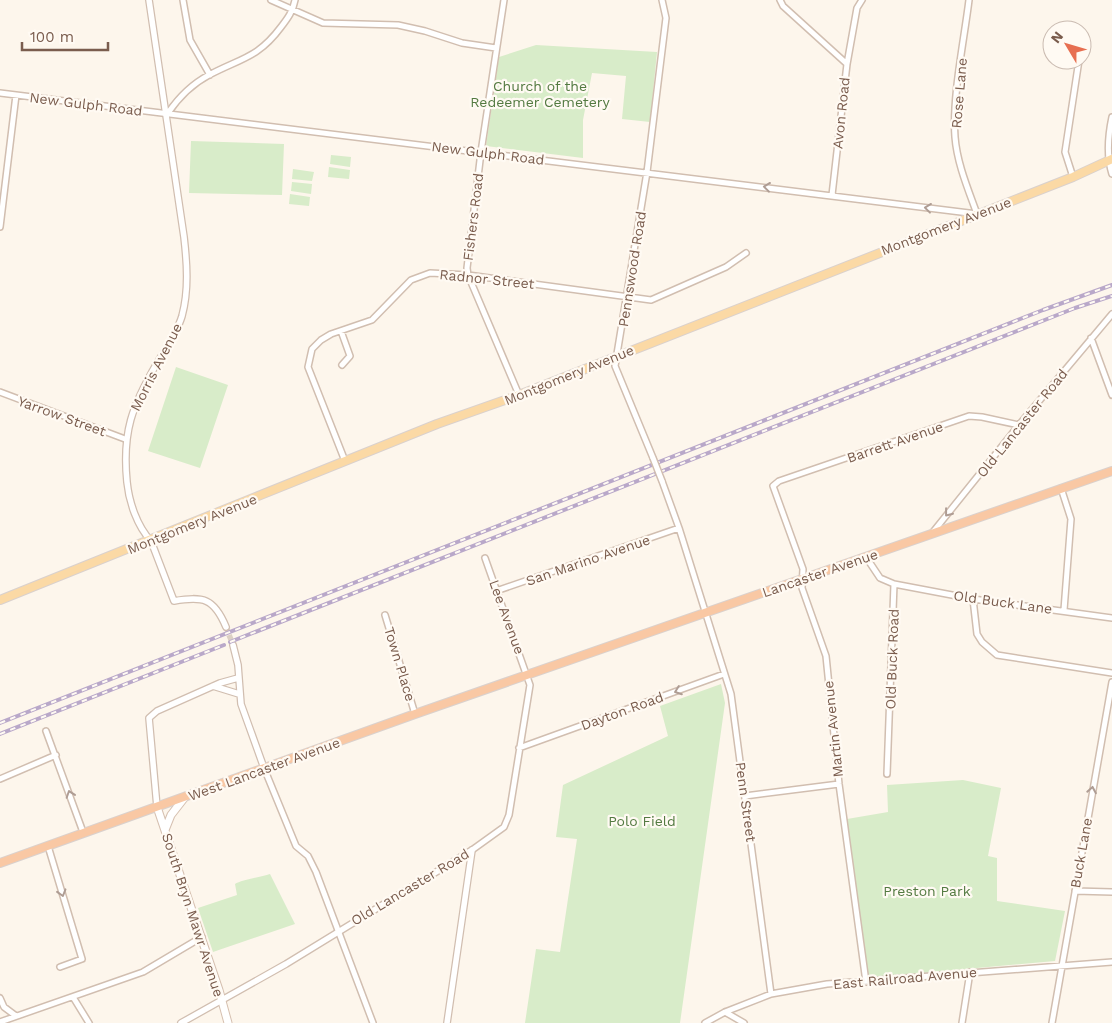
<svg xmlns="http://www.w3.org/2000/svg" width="1112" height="1023" font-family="'Work Sans',sans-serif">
  <rect width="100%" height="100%" fill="#fdf6ec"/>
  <path fill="#d8ecc9" d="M 536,45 L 657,52 L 650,122 L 622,119 L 626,76 L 592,73 L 583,120 L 583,158 L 486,146 L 499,57 Z
    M 191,141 L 284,144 L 282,195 L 189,193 Z
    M 331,155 L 351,157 L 350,167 L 330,164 Z
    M 329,167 L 350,170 L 349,179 L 328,177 Z
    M 293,169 L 314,172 L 312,181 L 292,179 Z
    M 292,182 L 312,184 L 311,194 L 291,191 Z
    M 290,194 L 310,197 L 309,206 L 289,204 Z
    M 176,367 L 228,385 L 200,468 L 148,451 Z
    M 721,684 L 725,703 L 680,1023 L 525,1023 L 536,949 L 560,952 L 577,839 L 556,837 L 563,785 L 668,736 L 660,706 Z
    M 963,780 L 1001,788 L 988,856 L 997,858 L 997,901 L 1065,911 L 1055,961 L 868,978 L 847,819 L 888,812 L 887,785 Z
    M 270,874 L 295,924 L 213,952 L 198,908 L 237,895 L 235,884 C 241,880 261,877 270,874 Z"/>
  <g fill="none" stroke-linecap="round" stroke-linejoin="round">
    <path stroke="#dcd0c4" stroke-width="5.5" stroke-dasharray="5.5 3" stroke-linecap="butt" d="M 226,627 L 233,645"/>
    <defs>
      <path id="minor" d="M 183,0 L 190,40 L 210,75
        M 271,0 L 323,23 L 398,25 L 425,31 L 462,43 L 496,48
        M 504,0 L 481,152 L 467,268 L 468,275 L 519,395
        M 780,0 L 783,6 L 847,64 L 832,195
        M 847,64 L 857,8 L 862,0
        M 0,93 L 977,214 C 968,189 957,163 955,137 C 952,97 964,41 969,0
        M 168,113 C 179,97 192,84 209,75 C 241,58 258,58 281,27 C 288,18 293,11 295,0
        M 1112,117 C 1108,136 1106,155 1112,174
        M 1073,177 L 1065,152 L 1079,60
        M 0,227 L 16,95
        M 341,331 L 350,356 L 342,365
        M 1091,338 L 1112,395
        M 0,392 L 125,439
        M 653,458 L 615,366 L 647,172 L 666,18 L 662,0
        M 345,461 L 308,367 L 312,349 L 321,340 L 331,334 L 372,320 L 411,280 L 430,273 L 468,275 L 651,300 L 726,267 L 746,253
        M 662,481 L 679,528 L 731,694 L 771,994
        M 1061,488 L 1071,519 L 1064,610
        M 933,532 L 1019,425 L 1112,314
        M 866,557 L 880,578 L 894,584 L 887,774
        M 894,584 L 973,599 L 1112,618
        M 496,591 L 679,528
        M 973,599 L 977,634 L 982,642 L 997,655 L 1112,673
        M 385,615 L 415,714
        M 46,731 L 83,832
        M 519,748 L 724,674
        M 264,768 L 296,846 L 308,856 L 316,872 L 373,1023
        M 0,779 L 56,755
        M 745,796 L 839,784
        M 48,846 L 82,959 L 60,967
        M 472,850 L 504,827 L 509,815 L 530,685 L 485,558
        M 1075,891 L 1112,892
        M 866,982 L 839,784 L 826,656 L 802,588 L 803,569 L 773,486 L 779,481 L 969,416 L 982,417 L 1019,425
        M 73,997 L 89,1023
        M 0,998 L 4,1007 L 16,1016
        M 725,1012 L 744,1023
        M 0,1022 L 143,972 L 202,937
        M 705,1023 L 725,1012 L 771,994 L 827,984 L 1112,962
        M 962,1023 L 970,972
        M 1052,1023 L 1112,682"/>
      <path id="tertiary" d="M 149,0 L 184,237 C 187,263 189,290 182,316 C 177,333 166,348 157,363 C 132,406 122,432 127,482 C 129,502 137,526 151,541 L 174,601 C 203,596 214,598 226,627
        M 233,645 L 238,665 L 241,704 L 264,768
        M 213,686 L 239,694
        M 157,807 L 149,718 L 157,711 L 220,683 L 238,678
        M 181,1023 L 286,964 L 472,850
        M 447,1023 L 472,850"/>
      <path id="secondary" d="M 157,807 L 219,990 L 228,1023
        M 165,830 L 171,815 L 185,797"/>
      <path id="primary" d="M 0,600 L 437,424 L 519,395 L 1073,177 L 1112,159"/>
      <path id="trunk" d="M 0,863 L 415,714 L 1112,471"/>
    </defs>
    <use href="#minor" stroke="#d1beb0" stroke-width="8"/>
    <use href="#tertiary" stroke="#d1beb0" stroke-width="8"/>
    <use href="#secondary" stroke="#d6c0b0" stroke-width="9"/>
    <use href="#primary" stroke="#dad1cd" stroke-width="10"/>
    <use href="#trunk" stroke="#dad1cd" stroke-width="10"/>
    <use href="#minor" stroke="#fff" stroke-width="5"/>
    <use href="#tertiary" stroke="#fff" stroke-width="5.5"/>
    <use href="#secondary" stroke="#fff" stroke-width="7"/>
    <use href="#primary" stroke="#fbd9a5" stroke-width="8"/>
    <use href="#trunk" stroke="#f9c8a4" stroke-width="8"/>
    <defs>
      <path id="rail" d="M 230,642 L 1075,308 L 1112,296
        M 0,723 L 1043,310 L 1112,285
        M 0,734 L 224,645"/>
    </defs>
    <use href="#rail" stroke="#b9a8c9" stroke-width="4"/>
    <use href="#rail" stroke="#fffaf3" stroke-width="2" stroke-dasharray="5.5" stroke-linecap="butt"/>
    <defs>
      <path id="minor-bridge" d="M 653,458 L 662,481"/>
    </defs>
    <use href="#minor-bridge" stroke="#d1beb0" stroke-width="8" stroke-linecap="butt"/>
    <use href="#minor-bridge" stroke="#fff" stroke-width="5"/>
  </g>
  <defs><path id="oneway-chevron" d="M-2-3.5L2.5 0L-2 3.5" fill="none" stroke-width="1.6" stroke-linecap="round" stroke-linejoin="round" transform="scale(1.25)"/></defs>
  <g stroke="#af9d94">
    <use href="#oneway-chevron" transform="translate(767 187) rotate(-173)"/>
    <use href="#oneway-chevron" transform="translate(928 208) rotate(-173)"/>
    <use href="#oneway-chevron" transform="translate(948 513) rotate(128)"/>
    <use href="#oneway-chevron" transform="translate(678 691) rotate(160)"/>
    <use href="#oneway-chevron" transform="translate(1092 790) rotate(-80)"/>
    <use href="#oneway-chevron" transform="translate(70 794) rotate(-109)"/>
    <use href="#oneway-chevron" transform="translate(62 893) rotate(73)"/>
  </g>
  <g text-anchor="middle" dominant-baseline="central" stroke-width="4.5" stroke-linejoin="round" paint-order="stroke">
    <g font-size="14" fill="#537a41" stroke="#fffaf3">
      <text x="540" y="86">Church of the<tspan x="540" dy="16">Redeemer Cemetery</tspan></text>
      <text x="642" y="821">Polo Field</text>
      <text x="927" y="891">Preston Park</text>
    </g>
    <g font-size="14" fill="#7a5c4d" stroke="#fffaf3">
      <text transform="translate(959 93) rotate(-85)">Rose Lane</text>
      <text transform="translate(86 104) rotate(7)">New Gulph Road</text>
      <text transform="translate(841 113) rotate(-84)">Avon Road</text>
      <text transform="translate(488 153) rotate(7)">New Gulph Road</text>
      <text transform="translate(473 217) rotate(-83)">Fishers Road</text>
      <text transform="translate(946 226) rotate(-21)">Montgomery Avenue</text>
      <text transform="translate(632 269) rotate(-81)">Pennswood Road</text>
      <text transform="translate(487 279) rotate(6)">Radnor Street</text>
      <text transform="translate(156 367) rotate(-63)">Morris Avenue</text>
      <text transform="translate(569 375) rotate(-22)">Montgomery Avenue</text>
      <text transform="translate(62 416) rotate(20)">Yarrow Street</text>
      <text transform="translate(1022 423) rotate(-51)">Old Lancaster Road</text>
      <text transform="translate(895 442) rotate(-19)">Barrett Avenue</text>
      <text transform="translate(192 524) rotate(-22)">Montgomery Avenue</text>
      <text transform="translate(588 560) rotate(-19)">San Marino Avenue</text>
      <text transform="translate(820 573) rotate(-19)">Lancaster Avenue</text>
      <text transform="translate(1003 602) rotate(8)">Old Buck Lane</text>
      <text transform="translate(507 617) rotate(70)">Lee Avenue</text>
      <text transform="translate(892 659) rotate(-88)">Old Buck Road</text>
      <text transform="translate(400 664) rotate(73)">Town Place</text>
      <text transform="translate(622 711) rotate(-20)">Dayton Road</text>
      <text transform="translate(833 729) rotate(-96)">Martin Avenue</text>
      <text transform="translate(264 769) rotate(-20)">West Lancaster Avenue</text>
      <text transform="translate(746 802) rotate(82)">Penn Street</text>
      <text transform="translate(1081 853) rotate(-80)">Buck Lane</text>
      <text transform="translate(410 887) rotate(-31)">Old Lancaster Road</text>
      <text transform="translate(193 915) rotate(72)">South Bryn Mawr Avenue</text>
      <text transform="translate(905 978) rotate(-5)">East Railroad Avenue</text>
    </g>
  </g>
  <g transform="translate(1067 45) rotate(308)"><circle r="24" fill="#fffaf3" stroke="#cabbb1"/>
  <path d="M0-4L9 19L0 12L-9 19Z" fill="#e76f51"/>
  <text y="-8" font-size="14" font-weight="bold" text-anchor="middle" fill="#7a5c4d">N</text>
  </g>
  <path d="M22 42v8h86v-8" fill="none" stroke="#7a5c4d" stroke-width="2.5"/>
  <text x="30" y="42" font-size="15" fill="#7a5c4d" stroke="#fffaf3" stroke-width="4" paint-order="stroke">100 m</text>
</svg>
